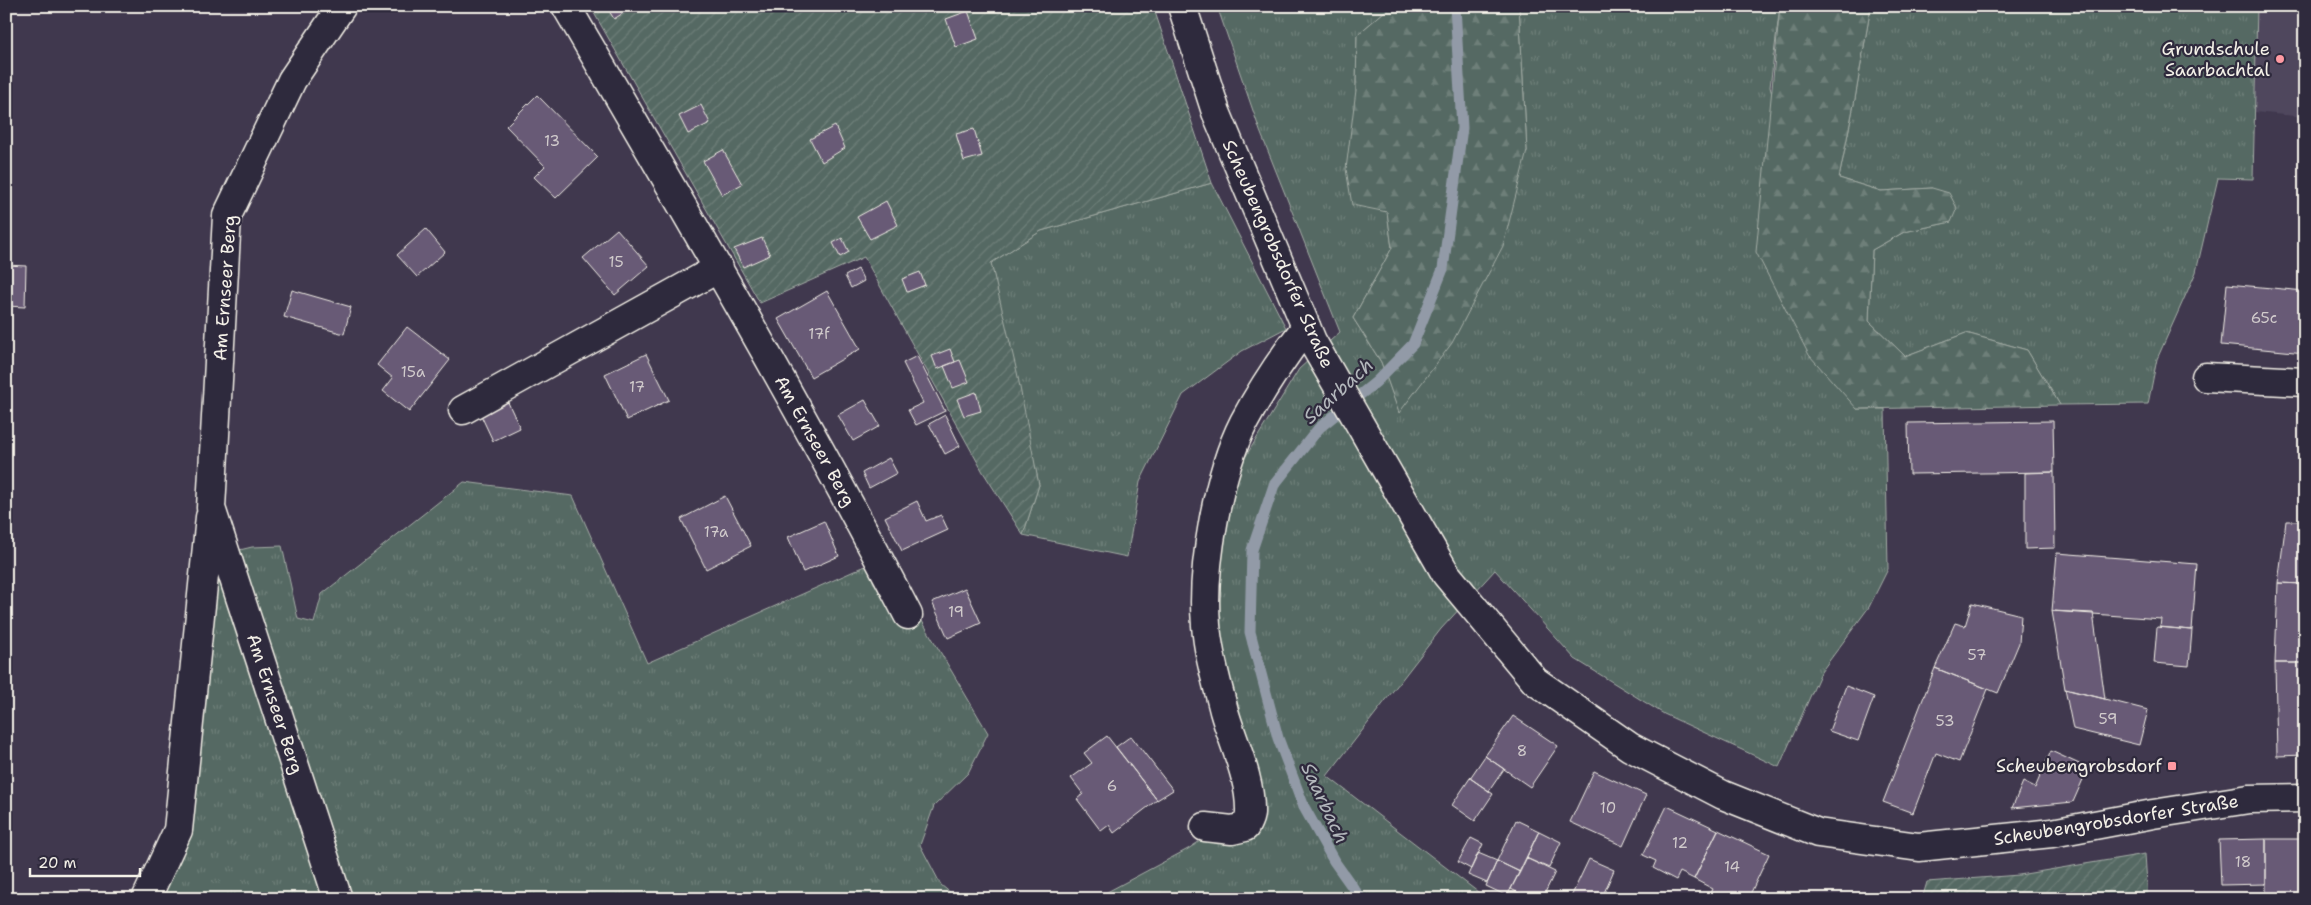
<svg xmlns="http://www.w3.org/2000/svg" width="2311" height="905" font-family="'Shantell Sans',sans-serif">
  <defs>
    <pattern id="grass-tufts" width="24" height="20" patternUnits="userSpaceOnUse" patternTransform="scale(1.25)"><rect width="24" height="20" fill="#556963"/><path d="M3 7l-1-3M5 7V3M7 7l1-3M15 17l-1-3M17 17v-4M19 17l1-3" fill="none" stroke="#6e7f79"/></pattern>
    <pattern id="forest-firs" width="22" height="20" patternUnits="userSpaceOnUse" patternTransform="scale(1.25)"><rect width="22" height="20" fill="#556963"/><path d="M5 1l3.5 6h-7zM16 11l3.5 6h-7z" fill="#6e7f79"/></pattern>
    <pattern id="garden-furrows" width="10" height="10" patternUnits="userSpaceOnUse" patternTransform="scale(1.25)"><rect width="10" height="10" fill="#556963"/><path d="M-1 1l2-2M0 10L10 0M9 11l2-2" fill="none" stroke="#6e7f79"/></pattern>
  </defs>
  <rect width="100%" height="100%" fill="#40384e"/>
  <filter id="ink" filterUnits="userSpaceOnUse"><feTurbulence type="fractalNoise" baseFrequency=".02" numOctaves="2"/><feDisplacementMap in="SourceGraphic" scale="10" xChannelSelector="R" yChannelSelector="G"/><feConvolveMatrix kernelMatrix="1 2 1 2 8 2 1 2 1" color-interpolation-filters="sRGB"/></filter>
  <g filter="url(#ink)">
    <path fill="#4f465d" d="M 2257,6 L 2305,6 L 2305,117 L 2255,112 Z"/>
    <path fill="url(#grass-tufts)" stroke="#a4ada6" d="M 1217,6 L 1391,6 L 1357,35 L 1356,90 L 1387,211 L 1392,248 L 1353,318 L 1381,362 L 1399,412 L 1527,151 L 1519,6 L 1780,6 L 1770,87 L 1857,409 L 1885,409 L 1888,569 L 1869,607 L 1821,672 L 1779,767 L 1664,714 L 1575,659 L 1495,570 L 1441,629 L 1327,776 L 1487,899 L 1094,899 L 1188,849 L 1259,802 L 1223,682 L 1212,585 L 1238,469 L 1299,369 L 1340,332 L 1260,131 Z
      M 1871,6 L 2257,6 L 2253,179 L 2218,178 L 2196,272 L 2157,359 L 2148,404 L 2060,405 L 2027,350 L 1966,333 L 1905,356 L 1869,321 L 1872,250 L 1904,232 L 1951,222 L 1932,188 L 1881,191 L 1839,178 L 1855,99 Z
      M 1212,183 L 1286,328 L 1242,351 L 1183,395 L 1140,482 L 1127,557 L 1023,535 L 1039,485 L 991,263 L 1041,231 Z
      M 464,482 L 573,496 L 647,663 L 888,556 L 922,621 L 988,733 L 968,773 L 934,806 L 920,845 L 941,885 L 958,899 L 162,899 L 192,834 L 215,556 L 252,547 L 282,546 L 298,619 L 314,623 L 322,594 Z"/>
    <path fill="url(#forest-firs)" stroke="#a4ada6" d="M 1391,6 L 1519,6 L 1527,151 L 1503,246 L 1452,343 L 1399,413 L 1381,362 L 1353,318 L 1392,248 L 1387,212 L 1352,205 L 1346,169 L 1356,90 L 1357,35 Z
      M 1780,6 L 1871,6 L 1855,99 L 1839,178 L 1881,191 L 1932,188 L 1949,193 L 1957,208 L 1951,222 L 1904,232 L 1872,250 L 1869,321 L 1905,356 L 1966,333 L 2027,350 L 2060,405 L 1857,409 L 1809,355 L 1756,252 Z"/>
    <path fill="url(#garden-furrows)" stroke="#a4ada6" d="M 590,6 L 1153,6 L 1212,183 L 1041,231 L 991,263 L 1017,372 L 1039,485 L 1023,535 L 983,472 L 864,257 L 760,303 Z
      M 2145,854 L 2148,899 L 1922,899 L 1927,882 L 2019,875 Z"/>
    <g fill="none" stroke-linecap="round" stroke-linejoin="round">
      <path stroke="#929aa7" stroke-width="11" d="M 1361,899 L 1334,861 L 1304,807 L 1278,738 L 1250,632 L 1252,550 L 1274,485 L 1319,428 L 1376,382 L 1413,344 L 1443,269 L 1462,128 L 1455,6"/>
    </g>
    <path fill="#685a76" stroke="#f4f1e8" d="M 606,6 L 634,6 L 614,19 Z
      M 968,11 L 978,39 L 956,47 L 946,19 Z
      M 537,95 L 598,157 L 556,198 L 534,177 L 545,166 L 506,126 Z
      M 701,105 L 710,123 L 688,134 L 679,116 Z
      M 835,126 L 845,148 L 822,162 L 810,139 Z
      M 974,129 L 982,156 L 964,161 L 956,134 Z
      M 723,150 L 742,184 L 722,195 L 703,161 Z
      M 886,201 L 898,225 L 870,239 L 857,217 Z
      M 426,229 L 445,252 L 417,277 L 397,255 Z
      M 617,229 L 649,266 L 615,295 L 583,258 Z
      M 762,238 L 770,255 L 743,267 L 734,249 Z
      M 842,238 L 849,252 L 840,257 L 833,243 Z
      M 6,265 L 26,266 L 25,307 L 6,306 Z
      M 858,269 L 864,281 L 851,288 L 845,276 Z
      M 920,272 L 925,285 L 907,292 L 902,279 Z
      M 2227,284 L 2305,291 L 2305,353 L 2221,345 Z
      M 292,290 L 351,307 L 344,334 L 284,317 Z
      M 827,291 L 860,349 L 811,377 L 778,319 Z
      M 407,327 L 450,360 L 409,412 L 383,391 L 393,378 L 377,365 Z
      M 950,349 L 955,362 L 937,369 L 932,356 Z
      M 646,354 L 669,400 L 627,420 L 605,374 Z
      M 917,356 L 945,411 L 916,425 L 908,410 L 923,403 L 903,363 Z
      M 960,360 L 969,382 L 953,388 L 944,366 Z
      M 976,392 L 981,411 L 964,416 L 957,399 Z
      M 505,396 L 520,428 L 493,441 L 478,409 Z
      M 865,400 L 880,426 L 853,441 L 838,415 Z
      M 945,415 L 960,446 L 945,454 L 929,424 Z
      M 2053,421 L 2054,472 L 1909,474 L 1908,423 Z
      M 889,458 L 897,473 L 869,488 L 862,473 Z
      M 2054,472 L 2055,548 L 2025,549 L 2025,473 Z
      M 725,496 L 751,546 L 706,569 L 681,519 Z
      M 917,501 L 926,521 L 941,515 L 948,530 L 902,551 L 885,517 Z
      M 824,521 L 839,556 L 803,572 L 788,537 Z
      M 2286,521 L 2305,521 L 2305,584 L 2278,583 Z
      M 2057,553 L 2197,564 L 2192,630 L 2160,627 L 2161,619 L 2052,611 Z
      M 2278,583 L 2305,584 L 2305,663 L 2275,663 Z
      M 965,588 L 981,623 L 948,638 L 932,602 Z
      M 1972,603 L 2021,615 L 2019,643 L 1998,693 L 1935,668 L 1955,623 L 1965,626 Z
      M 2052,611 L 2093,613 L 2105,699 L 2065,689 Z
      M 2157,627 L 2192,630 L 2189,666 L 2154,663 Z
      M 2275,663 L 2305,663 L 2305,755 L 2277,756 Z
      M 1935,668 L 1988,689 L 1959,762 L 1936,753 L 1913,813 L 1883,802 Z
      M 1846,686 L 1874,697 L 1858,741 L 1829,731 Z
      M 2065,689 L 2148,710 L 2139,745 L 2073,729 Z
      M 1513,716 L 1558,746 L 1530,787 L 1485,756 Z
      M 1107,736 L 1157,800 L 1114,833 L 1109,825 L 1101,831 L 1077,799 L 1083,794 L 1071,778 L 1092,763 L 1084,753 Z
      M 1131,736 L 1173,790 L 1157,800 L 1116,747 Z
      M 2051,751 L 2088,768 L 2073,802 L 2012,808 L 2023,782 L 2035,788 Z
      M 1485,756 L 1504,769 L 1489,791 L 1470,778 Z
      M 1594,771 L 1646,795 L 1623,846 L 1570,822 Z
      M 1470,778 L 1493,794 L 1475,821 L 1452,805 Z
      M 1667,806 L 1718,830 L 1694,879 L 1680,872 L 1676,880 L 1653,868 L 1656,861 L 1643,855 Z
      M 1516,820 L 1539,831 L 1520,872 L 1497,861 Z
      M 1718,830 L 1769,854 L 1748,899 L 1714,899 L 1709,897 L 1713,889 L 1694,879 Z
      M 1539,831 L 1561,842 L 1549,868 L 1526,858 Z
      M 1471,838 L 1483,844 L 1471,869 L 1458,862 Z
      M 2266,839 L 2266,884 L 2221,885 L 2219,840 Z
      M 2266,839 L 2304,839 L 2304,899 L 2266,899 Z
      M 1478,853 L 1497,861 L 1487,883 L 1468,875 Z
      M 1526,858 L 1555,872 L 1542,899 L 1530,899 L 1511,889 Z
      M 1589,859 L 1614,870 L 1604,893 L 1601,899 L 1570,899 Z
      M 1497,861 L 1520,872 L 1507,896 L 1486,886 Z
      M 2266,893 L 2266,899 L 2243,899 L 2243,894 Z"/>
    <g fill="none" stroke-linecap="round" stroke-linejoin="round">
      <defs>
        <path id="minor" d="M 566,6 C 683,207 801,408 908,615
          M 2206,377 L 2305,382
          M 463,410 L 719,268
          M 1205,827 L 1232,830 L 1245,827 C 1247,823 1250,818 1250,813 C 1251,778 1233,743 1224,711 C 1217,683 1208,654 1206,625 C 1201,568 1218,473 1244,422 C 1262,388 1283,357 1306,327
          M 146,899 L 178,830 L 210,517
          M 338,899 L 211,508 L 227,216 L 292,80 L 342,6"/>
        <path id="major" d="M 1182,6 L 1216,112 L 1312,341 L 1446,574 L 1535,681 L 1630,747 L 1723,795 L 1818,833 L 1919,847 L 2052,833 L 2153,814 L 2249,799 L 2305,798"/>
      </defs>
      <use href="#minor" stroke="#f4f1e8" stroke-width="31"/>
      <use href="#major" stroke="#f4f1e8" stroke-width="31"/>
      <use href="#minor" stroke="#2f2a3d" stroke-width="28"/>
      <use href="#major" stroke="#2f2a3d" stroke-width="28"/>
    </g>
  </g>
  <g fill="#ff9aa2" stroke="#2f2a3d" stroke-width="2">
    <circle cx="2280" cy="59" r="5"/>
    <rect x="2167" y="761" width="10" height="10" rx="2.5"/>
  </g>
  <g text-anchor="middle" dominant-baseline="central" stroke-width="4.5" stroke-linejoin="round" paint-order="stroke">
    <g font-size="15" fill="#d1cbcc">
      <text x="552" y="141">13</text>
      <text x="616" y="262">15</text>
      <text x="2264" y="318">65c</text>
      <text x="819" y="334">17f</text>
      <text x="413" y="372">15a</text>
      <text x="637" y="387">17</text>
      <text x="716" y="532">17a</text>
      <text x="956" y="612">19</text>
      <text x="1977" y="655">57</text>
      <text x="2108" y="719">59</text>
      <text x="1945" y="721">53</text>
      <text x="1522" y="751">8</text>
      <text x="1112" y="786">6</text>
      <text x="1608" y="808">10</text>
      <text x="1680" y="843">12</text>
      <text x="2243" y="862">18</text>
      <text x="1732" y="867">14</text>
    </g>
    <g font-size="18" fill="#f4f1e8" stroke="#2f2a3d" text-anchor="end">
      <text x="2270" y="49">Grundschule<tspan x="2270" dy="21">Saarbachtal</tspan></text>
      <text x="2162" y="766">Scheubengrobsdorf</text>
    </g>
    <g font-size="18" fill="#f4f1e8" stroke="#2f2a3d">
      <text transform="translate(1278 254) rotate(66)">Scheubengrobsdorfer Straße</text>
      <text transform="translate(225 288) rotate(-86)">Am Ernseer Berg</text>
      <text transform="translate(815 441) rotate(61)">Am Ernseer Berg</text>
      <text transform="translate(275 704) rotate(72)">Am Ernseer Berg</text>
      <text transform="translate(2116 820) rotate(-9)">Scheubengrobsdorfer Straße</text>
    </g>
    <g font-size="19" font-style="italic" fill="#b3b7bc" stroke="#2f2a3d">
      <text transform="translate(1338 391) rotate(-42)">Saarbach</text>
      <text transform="translate(1325 803) rotate(65)">Saarbach</text>
    </g>
  </g>
  <rect width="2311" height="905" fill="none" stroke="#2f2a3d" stroke-width="25"/>
  <rect x="12" y="12" width="2286" height="880" fill="none" stroke="#f4f1e8" stroke-width="2" filter="url(#ink)"/>
  <path d="M30 868v8h110v-8" fill="none" stroke="#f4f1e8" stroke-width="2.5"/>
  <text x="38" y="868" font-size="15" fill="#f4f1e8" stroke="#2f2a3d" stroke-width="4" paint-order="stroke">20 m</text>
</svg>
